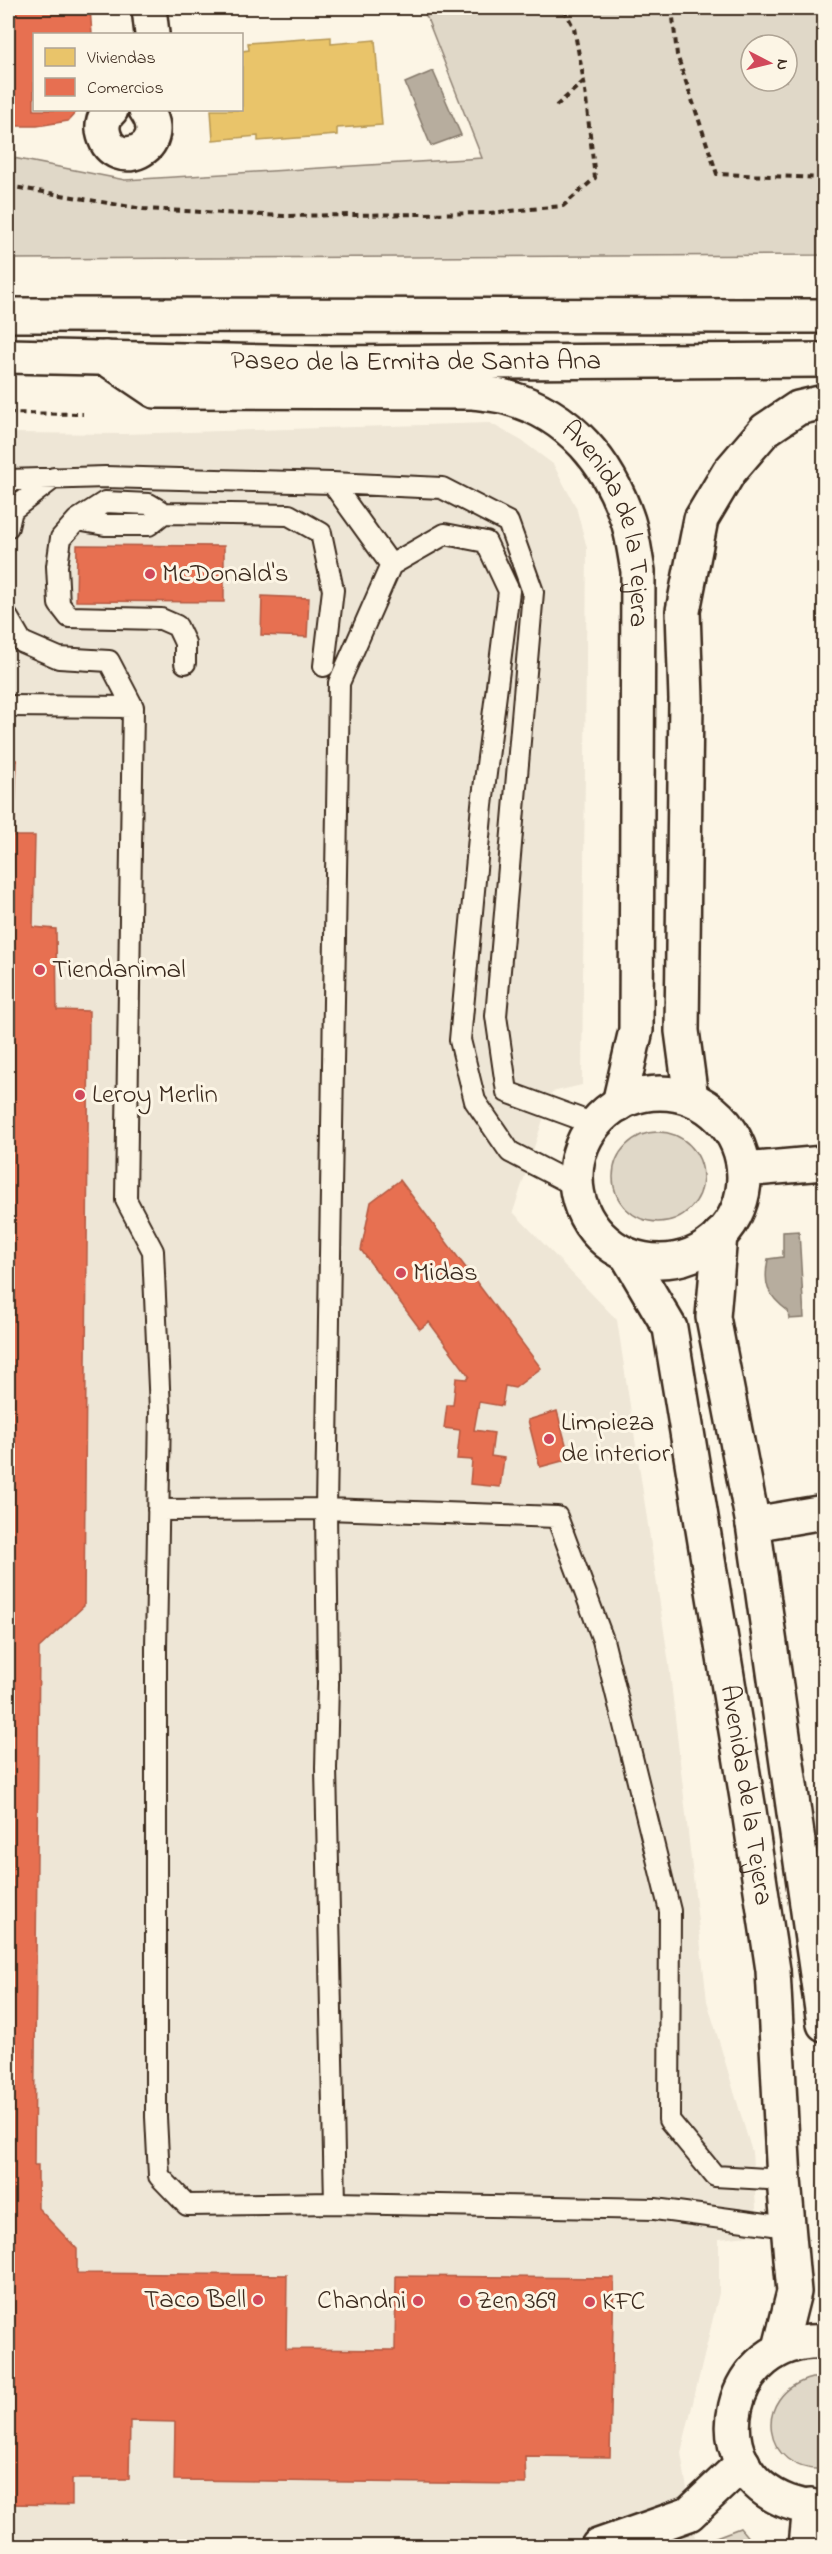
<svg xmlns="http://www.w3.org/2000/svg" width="832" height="2554" font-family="'Indie Flower',sans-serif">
  <rect width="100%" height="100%" fill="#fcf5e5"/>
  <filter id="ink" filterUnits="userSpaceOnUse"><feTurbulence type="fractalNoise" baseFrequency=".0167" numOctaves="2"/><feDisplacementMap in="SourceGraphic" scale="12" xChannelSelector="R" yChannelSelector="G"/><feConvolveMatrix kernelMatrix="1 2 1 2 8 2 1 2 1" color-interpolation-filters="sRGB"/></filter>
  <g filter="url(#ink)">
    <path fill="#eee6d6" d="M 490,423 L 522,441 L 553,464 L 576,507 L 587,548 L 582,1085 L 552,1092 L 513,1212 L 617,1320 L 669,1664 L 707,2001 L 752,2152 L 758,2235 L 719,2239 L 719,2293 L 681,2453 L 696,2544 L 686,2546 L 8,2546 L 8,433 L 123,434 Z"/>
    <path fill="#e0d8c8" stroke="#8e8173" stroke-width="1.5" fill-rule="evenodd" d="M 423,8 L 824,8 L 824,255 L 8,259 L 8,157 L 125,180 L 482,158 ZM 751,45 L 787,45 L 787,81 L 751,81 Z
      M613 1177a45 45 0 1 1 90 0a45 45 0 1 1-90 0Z
      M 812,2378 L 824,2378 L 824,2469 C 762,2473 750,2394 812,2378 Z
      M 740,2528 L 755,2546 L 692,2546 Z"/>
    <path fill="#b7ad9e" stroke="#85796b" stroke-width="1.5" d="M 433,71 L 461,135 L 431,146 L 405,83 Z
      M 799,1231 L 804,1318 L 789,1319 L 788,1311 C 767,1295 763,1285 768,1259 L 783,1257 L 783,1232 Z"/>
    <path fill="#e9c46a" stroke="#b59653" stroke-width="1.5" d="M 331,37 L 331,44 L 375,40 L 382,125 L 337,128 L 337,135 L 258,141 L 258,136 L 213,140 L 211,110 L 242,110 L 242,51 L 249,50 L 248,43 Z"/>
    <path fill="#e76f51" stroke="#b35a42" stroke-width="1.5" d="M 8,8 L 90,8 L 92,34 L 34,34 L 34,110 L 78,110 L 68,121 L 37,126 L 8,126 Z
      M 77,545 L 224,546 L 224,602 L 76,601 Z
      M 262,596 L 309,598 L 307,637 L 261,635 Z
      M 8,760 L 17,760 L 14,836 L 35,836 L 33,927 L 56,929 L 57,1010 L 89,1011 L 84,1606 L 39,1648 L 34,2165 L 38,2165 L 38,2208 L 77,2249 L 77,2273 L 287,2275 L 286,2349 L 395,2350 L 396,2276 L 614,2278 L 610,2457 L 525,2456 L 526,2484 L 174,2480 L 175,2422 L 130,2421 L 129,2479 L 72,2479 L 72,2505 L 8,2504 Z
      M 400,1180 L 541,1368 L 515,1388 L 505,1386 L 502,1406 L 479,1402 L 474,1430 L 494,1433 L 491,1456 L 504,1458 L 500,1487 L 470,1484 L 472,1460 L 457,1459 L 460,1430 L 444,1428 L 447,1405 L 453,1405 L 456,1378 L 467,1379 L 469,1376 L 429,1322 L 420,1329 L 361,1250 L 371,1202 Z
      M 557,1411 L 570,1459 L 540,1467 L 528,1420 Z"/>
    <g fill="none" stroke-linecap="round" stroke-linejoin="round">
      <defs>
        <path id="lane" d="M 8,480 L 105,477 L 332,483 L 442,488 L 508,522 L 533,592 L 496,1016 L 507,1092 L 594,1124
          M 332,483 L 391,565
          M 77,520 L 105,525 L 149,525 L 164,513
          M 8,527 L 12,510 L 54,478
          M 8,618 L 22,642 L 59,658 L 109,661 L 133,707 L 126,1200 L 153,1251 L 160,1410 L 156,1648 L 156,2117 L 159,2176 L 187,2205 L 335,2203 L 655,2209 L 788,2227
          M 185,663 L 185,643 L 177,626 L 161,619 L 69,617 L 59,604 L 57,566 L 61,538 L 77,520 L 105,502 L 149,504 L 164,513 L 289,515 L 321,533 L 333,590 L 324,666
          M 8,706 L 133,707
          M 158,1510 L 326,1509 L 557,1517 L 603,1640 L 670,1911 L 669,2120 L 715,2176 L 784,2180
          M 335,2203 L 326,1768 L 328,1684 L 326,1509 L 339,683 L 391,565 L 445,534 L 486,542 L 509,591 L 482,805 L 460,1040 L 475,1101 L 510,1152 L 576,1186"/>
        <g id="street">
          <path d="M 149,8 L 152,34"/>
          <path d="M 111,110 C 104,116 101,125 104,135 C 114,172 173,149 146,110"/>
          <path id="s1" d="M 106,358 L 155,391 L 473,392 C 485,394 498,394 509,398 C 570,415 609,463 628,521 C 633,537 635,555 638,571 L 636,1030 L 619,1104"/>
          <circle cx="660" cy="1177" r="84"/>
          <path d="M 691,1098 L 682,1031 L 686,699 L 683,611 L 701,519 L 729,472 L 765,430 L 798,408 L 824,402"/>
          <path d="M 744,1170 L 824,1163"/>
          <path d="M 720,1235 L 713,1317 L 753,1524 L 824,2024"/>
          <path id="s2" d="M 627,1255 L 670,1328 L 748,1804 L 773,1970 L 784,2180 L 794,2292 L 780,2348"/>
          <path d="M 753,1524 L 824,1512"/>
          <path d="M 824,2342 C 727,2336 697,2468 788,2502 C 799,2506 813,2509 824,2506"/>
          <path d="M 598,2546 L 689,2514 L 743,2463"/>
          <path d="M 806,2546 L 810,2506"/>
        </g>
        <g id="secondary">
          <path d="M 8,315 L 824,316"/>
          <path id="s3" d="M 8,356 L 317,363 L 824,360"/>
        </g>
      </defs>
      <use href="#lane" stroke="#3b2a1e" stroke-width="24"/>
      <use href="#street" stroke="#3b2a1e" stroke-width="38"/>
      <use href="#secondary" stroke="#3b2a1e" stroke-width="38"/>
      <path stroke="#3b2a1e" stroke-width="4" stroke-dasharray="6 4.5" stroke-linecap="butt" d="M 672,8 L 677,55 L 717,174 L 824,178
        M 556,106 L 583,82
        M 8,186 L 143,209 L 284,216 L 489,213 L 563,206 L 595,178 L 584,82 L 574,28 L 563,8
        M 8,413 L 83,414"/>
      <use href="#lane" stroke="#fcf5e5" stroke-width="20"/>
      <use href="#street" stroke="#fcf5e5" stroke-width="33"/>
      <use href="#secondary" stroke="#fcf5e5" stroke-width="33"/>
    </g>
  </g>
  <g fill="#d1495b" stroke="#fcf5e5" stroke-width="2">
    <circle cx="150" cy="574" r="6"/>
    <circle cx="40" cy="970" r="6"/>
    <circle cx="80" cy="1095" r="6"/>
    <circle cx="401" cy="1273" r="6"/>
    <circle cx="549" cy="1439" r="6"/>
    <circle cx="258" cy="2300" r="6"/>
    <circle cx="418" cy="2301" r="6"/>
    <circle cx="465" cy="2301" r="6"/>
    <circle cx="590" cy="2302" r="6"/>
  </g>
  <g text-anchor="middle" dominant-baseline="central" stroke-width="6" stroke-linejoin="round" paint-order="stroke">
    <g font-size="27" fill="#3b2a1e" stroke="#fcf5e5">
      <text stroke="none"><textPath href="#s3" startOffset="408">Paseo de la Ermita de Santa Ana</textPath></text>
      <text stroke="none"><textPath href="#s1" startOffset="588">Avenida de la Tejera</textPath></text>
      <text stroke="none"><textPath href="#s2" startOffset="558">Avenida de la Tejera</textPath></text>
    </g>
    <g font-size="27" fill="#3b2a1e" stroke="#fcf5e5" text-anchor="start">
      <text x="162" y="574">McDonald's</text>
      <text x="52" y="970">Tiendanimal</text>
      <text x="92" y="1095">Leroy Merlin</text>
      <text x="413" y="1273">Midas</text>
      <text x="561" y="1423">Limpieza<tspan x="561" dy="31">de interior</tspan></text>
      <text x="246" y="2300" text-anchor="end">Taco Bell</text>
      <text x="406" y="2301" text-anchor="end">Chandni</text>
      <text x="477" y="2301">Zen 369</text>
      <text x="602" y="2302">KFC</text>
    </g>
  </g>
  <rect width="832" height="2554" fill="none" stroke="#fcf5e5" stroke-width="30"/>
  <rect x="15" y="15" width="802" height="2524" fill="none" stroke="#3b2a1e" stroke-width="2" filter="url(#ink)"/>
  <rect x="33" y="33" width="210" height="78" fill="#fcf5e5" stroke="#afa495" stroke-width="1.5"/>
  <rect x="45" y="48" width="30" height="18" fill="#e9c46a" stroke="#afa495" stroke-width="1.5"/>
  <text x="87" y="63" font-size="18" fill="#3b2a1e">Viviendas</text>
  <rect x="45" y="78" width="30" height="18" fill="#e76f51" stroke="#afa495" stroke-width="1.5"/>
  <text x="87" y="93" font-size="18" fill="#3b2a1e">Comercios</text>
  <g transform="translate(769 63) rotate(97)"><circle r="28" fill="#fcf5e5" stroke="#afa495" stroke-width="1.5"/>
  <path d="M0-4.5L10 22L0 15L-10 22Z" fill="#d1495b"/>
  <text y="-9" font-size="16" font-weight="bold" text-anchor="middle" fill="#3b2a1e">N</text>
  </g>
</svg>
